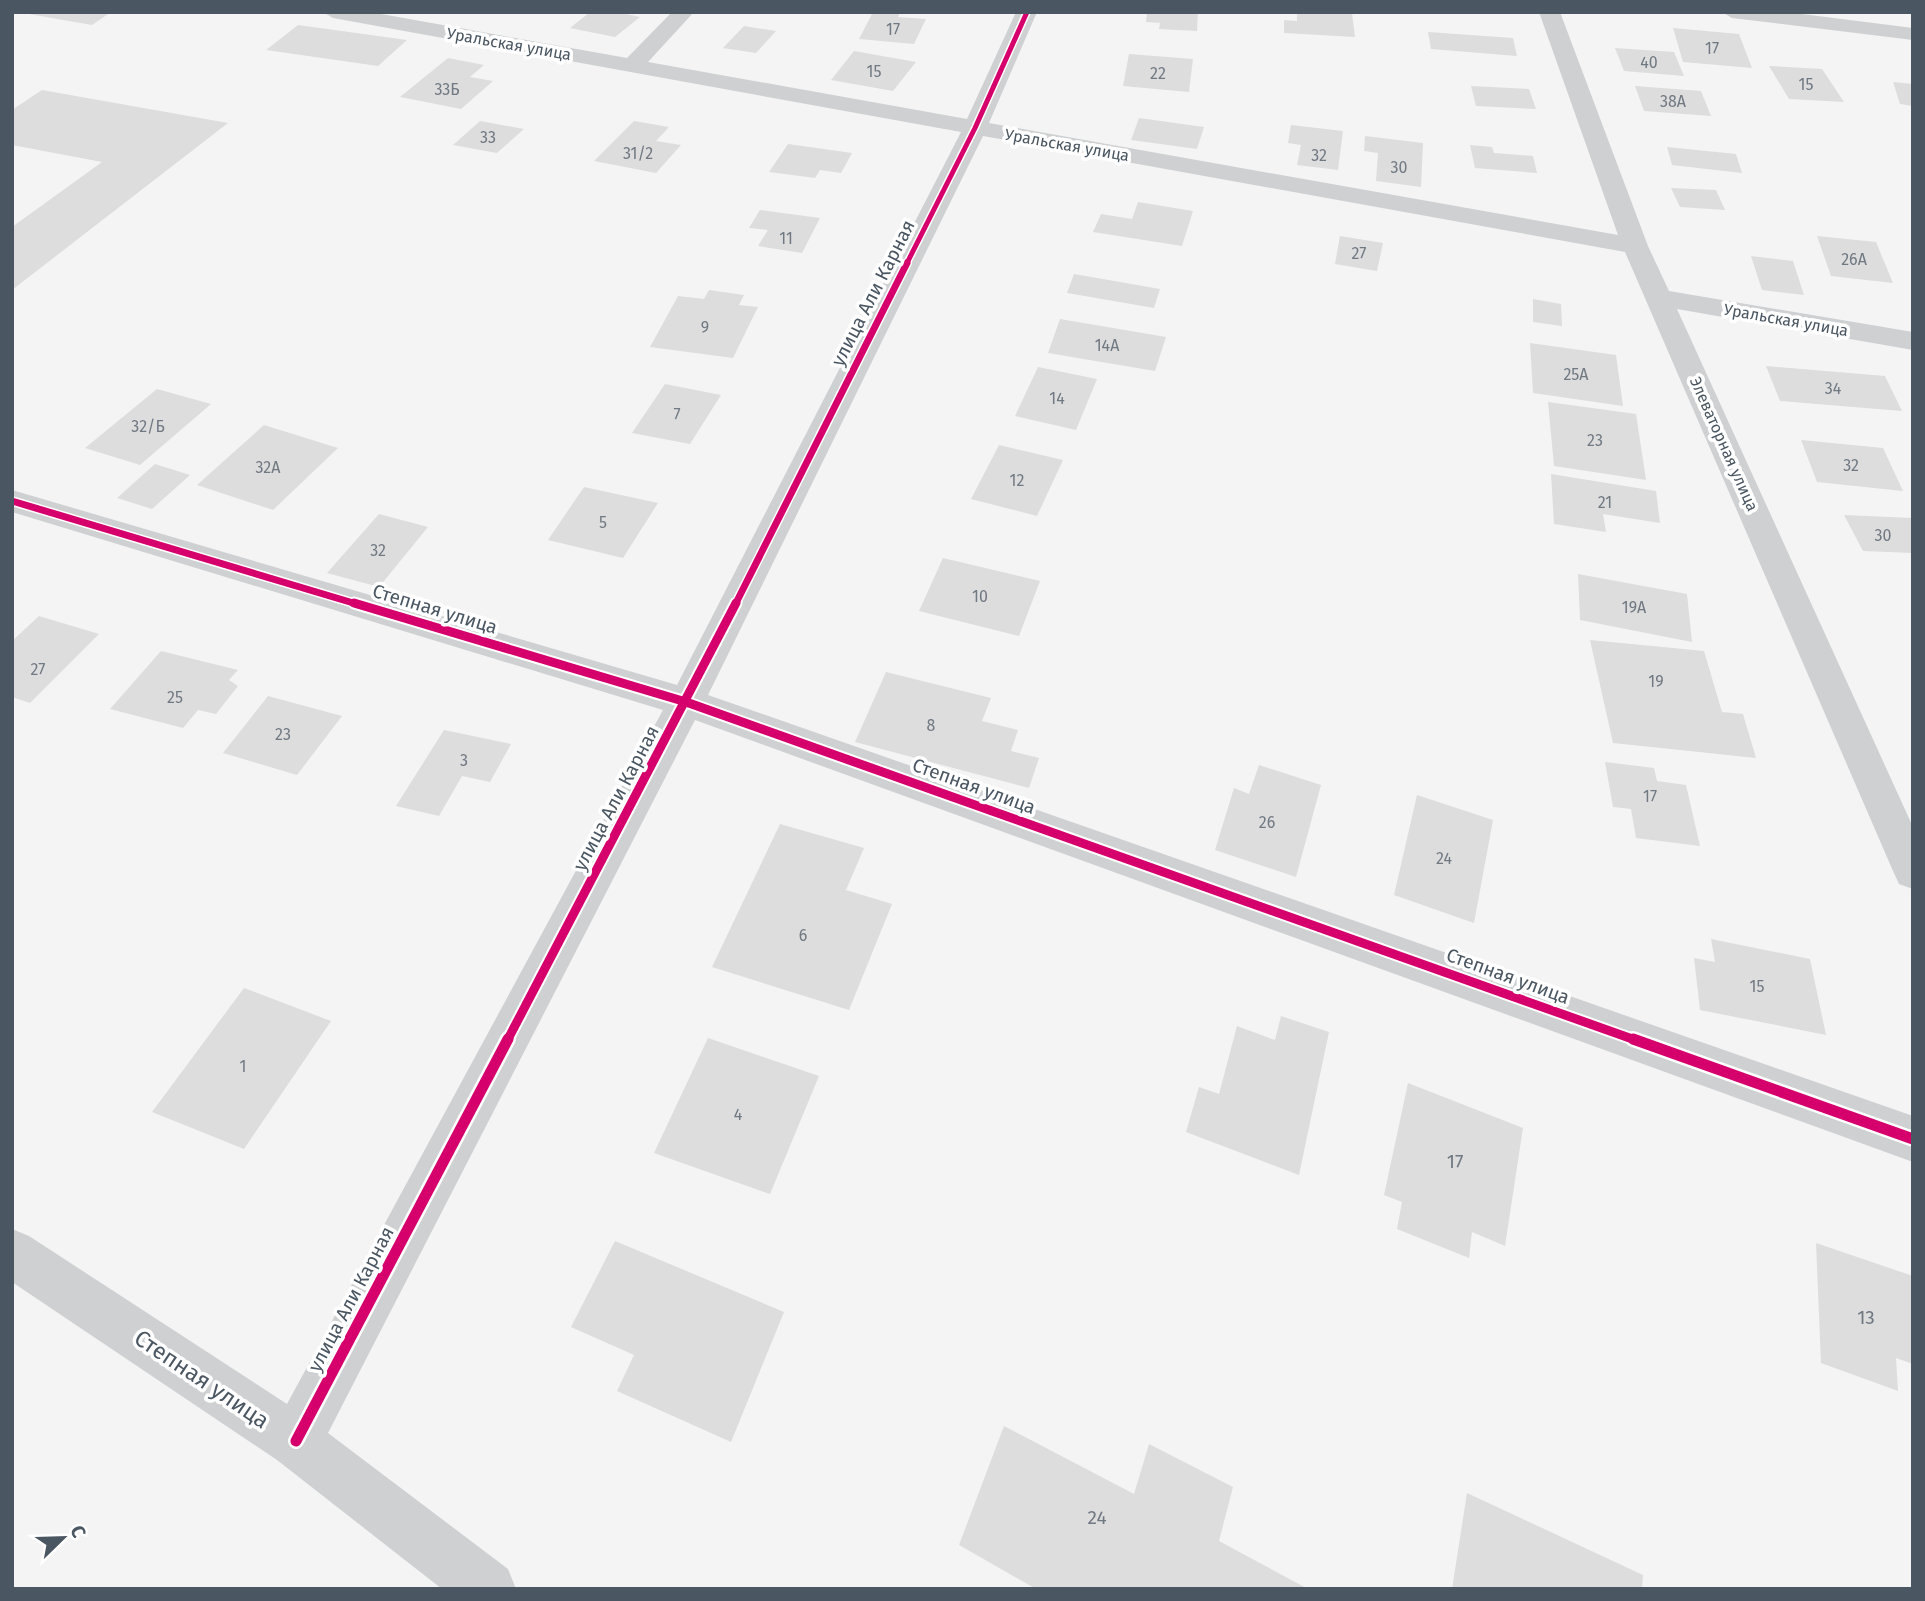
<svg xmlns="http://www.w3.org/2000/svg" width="1925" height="1601" font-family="'Fira Sans',sans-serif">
  <rect width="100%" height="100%" fill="#f4f4f4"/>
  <path fill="#ddddde" d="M 33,12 L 111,12 L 92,25 L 29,14 Z
    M 590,12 L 617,12 L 640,17 L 615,37 L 570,28 Z
    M 873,12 L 900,12 L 898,17 L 926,19 L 914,44 L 859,39 Z
    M 1147,12 L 1198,12 L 1197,31 L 1159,29 L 1160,23 L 1146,22 Z
    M 1297,12 L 1352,13 L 1355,37 L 1284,33 L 1284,20 L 1297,21 Z
    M 298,25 L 407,40 L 378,66 L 266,50 Z
    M 744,26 L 776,31 L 756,53 L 723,48 Z
    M 1673,28 L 1739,34 L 1752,68 L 1683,62 Z
    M 1428,32 L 1513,38 L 1517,56 L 1431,49 Z
    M 1615,48 L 1674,52 L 1684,76 L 1624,71 Z
    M 854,51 L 916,62 L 893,91 L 831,80 Z
    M 1129,54 L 1193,59 L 1189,92 L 1123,86 Z
    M 448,58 L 484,65 L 470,77 L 493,81 L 461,109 L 400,97 Z
    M 1769,66 L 1822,69 L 1844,102 L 1789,99 Z
    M 1893,82 L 1913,84 L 1913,106 L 1900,104 Z
    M 1471,86 L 1529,89 L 1536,109 L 1476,106 Z
    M 1635,86 L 1701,91 L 1711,116 L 1644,111 Z
    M 42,90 L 228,123 L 12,290 L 12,227 L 102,162 L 12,145 L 12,110 Z
    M 1139,118 L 1204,127 L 1197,149 L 1131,140 Z
    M 480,121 L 524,129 L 497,153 L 453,145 Z
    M 634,121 L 669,127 L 656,141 L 681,145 L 656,173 L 594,161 Z
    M 1291,125 L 1343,131 L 1338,170 L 1297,165 L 1301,145 L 1288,143 Z
    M 1365,136 L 1423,143 L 1421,187 L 1376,181 L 1378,153 L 1364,151 Z
    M 788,144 L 852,153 L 841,173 L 820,170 L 815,178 L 769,172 Z
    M 1470,145 L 1492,147 L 1494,153 L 1533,156 L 1537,173 L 1475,168 Z
    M 1667,147 L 1736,154 L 1742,173 L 1672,165 Z
    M 1671,188 L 1716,190 L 1725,210 L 1680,207 Z
    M 1138,202 L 1193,211 L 1182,246 L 1093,232 L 1101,214 L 1132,219 Z
    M 760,210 L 820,218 L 802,253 L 758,246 L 768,230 L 749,228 Z
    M 1340,236 L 1383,243 L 1377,271 L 1335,264 Z
    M 1817,236 L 1876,242 L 1893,283 L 1831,276 Z
    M 1751,256 L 1793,261 L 1804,295 L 1762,290 Z
    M 1074,274 L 1160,289 L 1154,308 L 1067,293 Z
    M 709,290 L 744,295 L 739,305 L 758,307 L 733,358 L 650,347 L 678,296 L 704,299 Z
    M 1533,299 L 1561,304 L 1562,326 L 1533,322 Z
    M 1060,319 L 1166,337 L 1155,371 L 1048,353 Z
    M 1530,343 L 1616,355 L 1623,406 L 1533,393 Z
    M 1766,366 L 1885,376 L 1902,411 L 1780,401 Z
    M 1038,367 L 1097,379 L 1076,430 L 1015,416 Z
    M 665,384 L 721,395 L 690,444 L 632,433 Z
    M 157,389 L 211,404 L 140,465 L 85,448 Z
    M 1548,402 L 1636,414 L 1646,480 L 1554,466 Z
    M 264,425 L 338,448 L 273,510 L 197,485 Z
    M 1801,440 L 1883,448 L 1903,491 L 1817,482 Z
    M 999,445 L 1063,460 L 1037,516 L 971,499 Z
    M 155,464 L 190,475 L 152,509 L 117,498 Z
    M 1551,474 L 1656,491 L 1660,523 L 1603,514 L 1606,532 L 1554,524 Z
    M 584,487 L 658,503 L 623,558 L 548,540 Z
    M 379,514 L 428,527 L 379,587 L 327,573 Z
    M 1844,515 L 1913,518 L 1913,553 L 1863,551 Z
    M 943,558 L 1040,581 L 1019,636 L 919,611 Z
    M 1578,574 L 1687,594 L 1692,642 L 1580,620 Z
    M 39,616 L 99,634 L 30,703 L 12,697 L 12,641 Z
    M 1590,640 L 1704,651 L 1722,712 L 1743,714 L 1756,758 L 1613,743 Z
    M 161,651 L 238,670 L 229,680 L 238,686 L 216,714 L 198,710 L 183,728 L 110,709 Z
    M 886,672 L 991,698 L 982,721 L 1018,730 L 1011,751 L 1039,758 L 1029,788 L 855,742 Z
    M 268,696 L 342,716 L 297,775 L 223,753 Z
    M 444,730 L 511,744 L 490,782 L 462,776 L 439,816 L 396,806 Z
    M 1605,762 L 1654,768 L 1657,781 L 1686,785 L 1700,846 L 1636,838 L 1631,809 L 1613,807 Z
    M 1259,765 L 1321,785 L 1296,877 L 1215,850 L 1234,788 L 1249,794 Z
    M 1417,795 L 1493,820 L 1474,923 L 1394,895 Z
    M 780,824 L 864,848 L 846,890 L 892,904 L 849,1010 L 712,967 Z
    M 1711,939 L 1810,959 L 1826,1035 L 1700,1010 L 1694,958 L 1715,962 Z
    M 244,988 L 331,1021 L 244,1149 L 152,1112 Z
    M 1281,1016 L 1329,1032 L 1299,1175 L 1186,1132 L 1199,1087 L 1219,1094 L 1237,1026 L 1275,1040 Z
    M 708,1038 L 819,1076 L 770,1194 L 654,1153 Z
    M 1408,1083 L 1523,1128 L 1505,1246 L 1472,1232 L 1469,1258 L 1397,1229 L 1402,1202 L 1384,1195 Z
    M 615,1241 L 784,1312 L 731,1442 L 617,1391 L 634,1355 L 571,1327 Z
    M 1816,1243 L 1913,1276 L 1913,1364 L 1896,1358 L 1898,1391 L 1821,1363 Z
    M 1004,1426 L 1134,1494 L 1149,1444 L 1233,1487 L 1219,1541 L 1308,1589 L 1036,1589 L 959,1545 Z
    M 1467,1493 L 1643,1575 L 1642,1589 L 1452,1589 Z"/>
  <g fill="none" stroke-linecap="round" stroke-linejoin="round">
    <path fill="#ced0d2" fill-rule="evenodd" d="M 323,12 L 370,12 L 627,58 L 672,12 L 694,12 L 648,62 L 967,119 L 1016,12 L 1037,12 L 989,123 L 1618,235 L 1539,12 L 1560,12 L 1648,246 L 1669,291 L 1913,332 L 1913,350 L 1677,309 L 1913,827 L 1913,889 L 1899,884 L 1893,871 L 1625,252 L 983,136 L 708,695 L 1913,1116 L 1913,1162 L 695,720 L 328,1433 L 508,1569 L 516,1589 L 442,1589 L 277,1460 L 12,1282 L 12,1229 L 29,1236 L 287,1404 L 663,710 L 12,512 L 12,490 L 677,685 L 961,132 L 333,18 Z
      M 1722,12 L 1786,12 L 1913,28 L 1913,40 L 1732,18 Z"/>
    <defs>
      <path id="cycleway-far3" d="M 906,265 L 975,128 L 1027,12"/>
      <path id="cycleway-far2" d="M 12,501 L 360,605
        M 735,605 L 907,263"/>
      <path id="cycleway-far1" d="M 354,603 L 686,702 L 1638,1041
        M 507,1041 L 736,603"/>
      <path id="cycleway" d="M 1633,1039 L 1913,1139
        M 296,1441 L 508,1039"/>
    </defs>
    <use href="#cycleway-far3" stroke="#fff" stroke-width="8"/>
    <use href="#cycleway-far2" stroke="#fff" stroke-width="10"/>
    <use href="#cycleway-far1" stroke="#fff" stroke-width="13"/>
    <use href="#cycleway" stroke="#fff" stroke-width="16"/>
    <use href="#cycleway-far3" stroke="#d6006c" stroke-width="5"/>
    <use href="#cycleway-far2" stroke="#d6006c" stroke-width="7"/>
    <use href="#cycleway-far1" stroke="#d6006c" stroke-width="9"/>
    <use href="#cycleway" stroke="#d6006c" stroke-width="11"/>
  </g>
  <g text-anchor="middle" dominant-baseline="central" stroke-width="7" stroke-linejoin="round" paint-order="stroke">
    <g font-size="16" fill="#707881">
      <text x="893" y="29">17</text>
      <text x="1712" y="48">17</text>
      <text x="1649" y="62">40</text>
      <text x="874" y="71">15</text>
      <text x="1158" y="73">22</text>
      <text x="1806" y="84">15</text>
      <text x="447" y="89">33Б</text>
      <text x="1673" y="101">38А</text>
      <text x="488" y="137">33</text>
      <text x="638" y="153">31/2</text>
      <text x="1319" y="155">32</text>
      <text x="1399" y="167">30</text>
      <text x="786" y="238">11</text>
      <text x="1359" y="253">27</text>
      <text x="1854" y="259">26А</text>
      <text x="705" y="327">9</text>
      <text x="1107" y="345">14А</text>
      <text x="1576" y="374">25А</text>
      <text x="1833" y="388">34</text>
      <text x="1057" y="398">14</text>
      <text x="677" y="414">7</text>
      <text x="148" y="426">32/Б</text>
      <text x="1595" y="440">23</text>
      <text x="1851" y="465">32</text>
      <text x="268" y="467">32А</text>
      <text x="1017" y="480">12</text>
      <text x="1605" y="502">21</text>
      <text x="603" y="522">5</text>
      <text x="1883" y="535">30</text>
      <text x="378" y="550">32</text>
      <text x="980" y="596">10</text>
      <text x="1634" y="607">19А</text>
      <text x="38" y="669">27</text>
      <text x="1656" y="681">19</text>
      <text x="175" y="697">25</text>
      <text x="931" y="725">8</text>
      <text x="283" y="734">23</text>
      <text x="464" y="760">3</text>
      <text x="1650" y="796">17</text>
      <text x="1267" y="822">26</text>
      <text x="1444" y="858">24</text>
      <text x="803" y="935">6</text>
      <text x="1757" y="986">15</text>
      <text x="243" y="1066">1</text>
      <text x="738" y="1114">4</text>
    </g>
    <g font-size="16" fill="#4a5661" stroke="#fff">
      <text transform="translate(509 44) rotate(10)">Уральская улица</text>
      <text transform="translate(1067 145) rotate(10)">Уральская улица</text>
      <text transform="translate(1786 320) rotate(10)">Уральская улица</text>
      <text transform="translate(1724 444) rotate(66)">Элеваторная улица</text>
    </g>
    <g font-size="19" fill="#4a5661" stroke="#fff">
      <text transform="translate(873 293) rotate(-63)">улица Али Карная</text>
      <text transform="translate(435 609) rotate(17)">Степная улица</text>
      <text transform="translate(974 786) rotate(20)">Степная улица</text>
      <text transform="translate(616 798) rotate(-62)">улица Али Карная</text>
      <text transform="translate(1508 976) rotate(20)">Степная улица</text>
      <text transform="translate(351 1299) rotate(-62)">улица Али Карная</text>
    </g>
    <g font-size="19" fill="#707881">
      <text x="1455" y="1161">17</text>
      <text x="1866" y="1317">13</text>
      <text x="1097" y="1517">24</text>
    </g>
    <g font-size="23" fill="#4a5661" stroke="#fff">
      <text transform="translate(202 1379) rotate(34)">Степная улица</text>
    </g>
  </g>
  <rect width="1925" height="1601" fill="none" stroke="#4a5661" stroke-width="28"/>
  <g transform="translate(63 1538) rotate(67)" stroke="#ffffff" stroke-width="5" paint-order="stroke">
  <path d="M0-5L12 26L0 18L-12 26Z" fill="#4a5661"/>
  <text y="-10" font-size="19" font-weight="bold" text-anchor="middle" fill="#4a5661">С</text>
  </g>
</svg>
